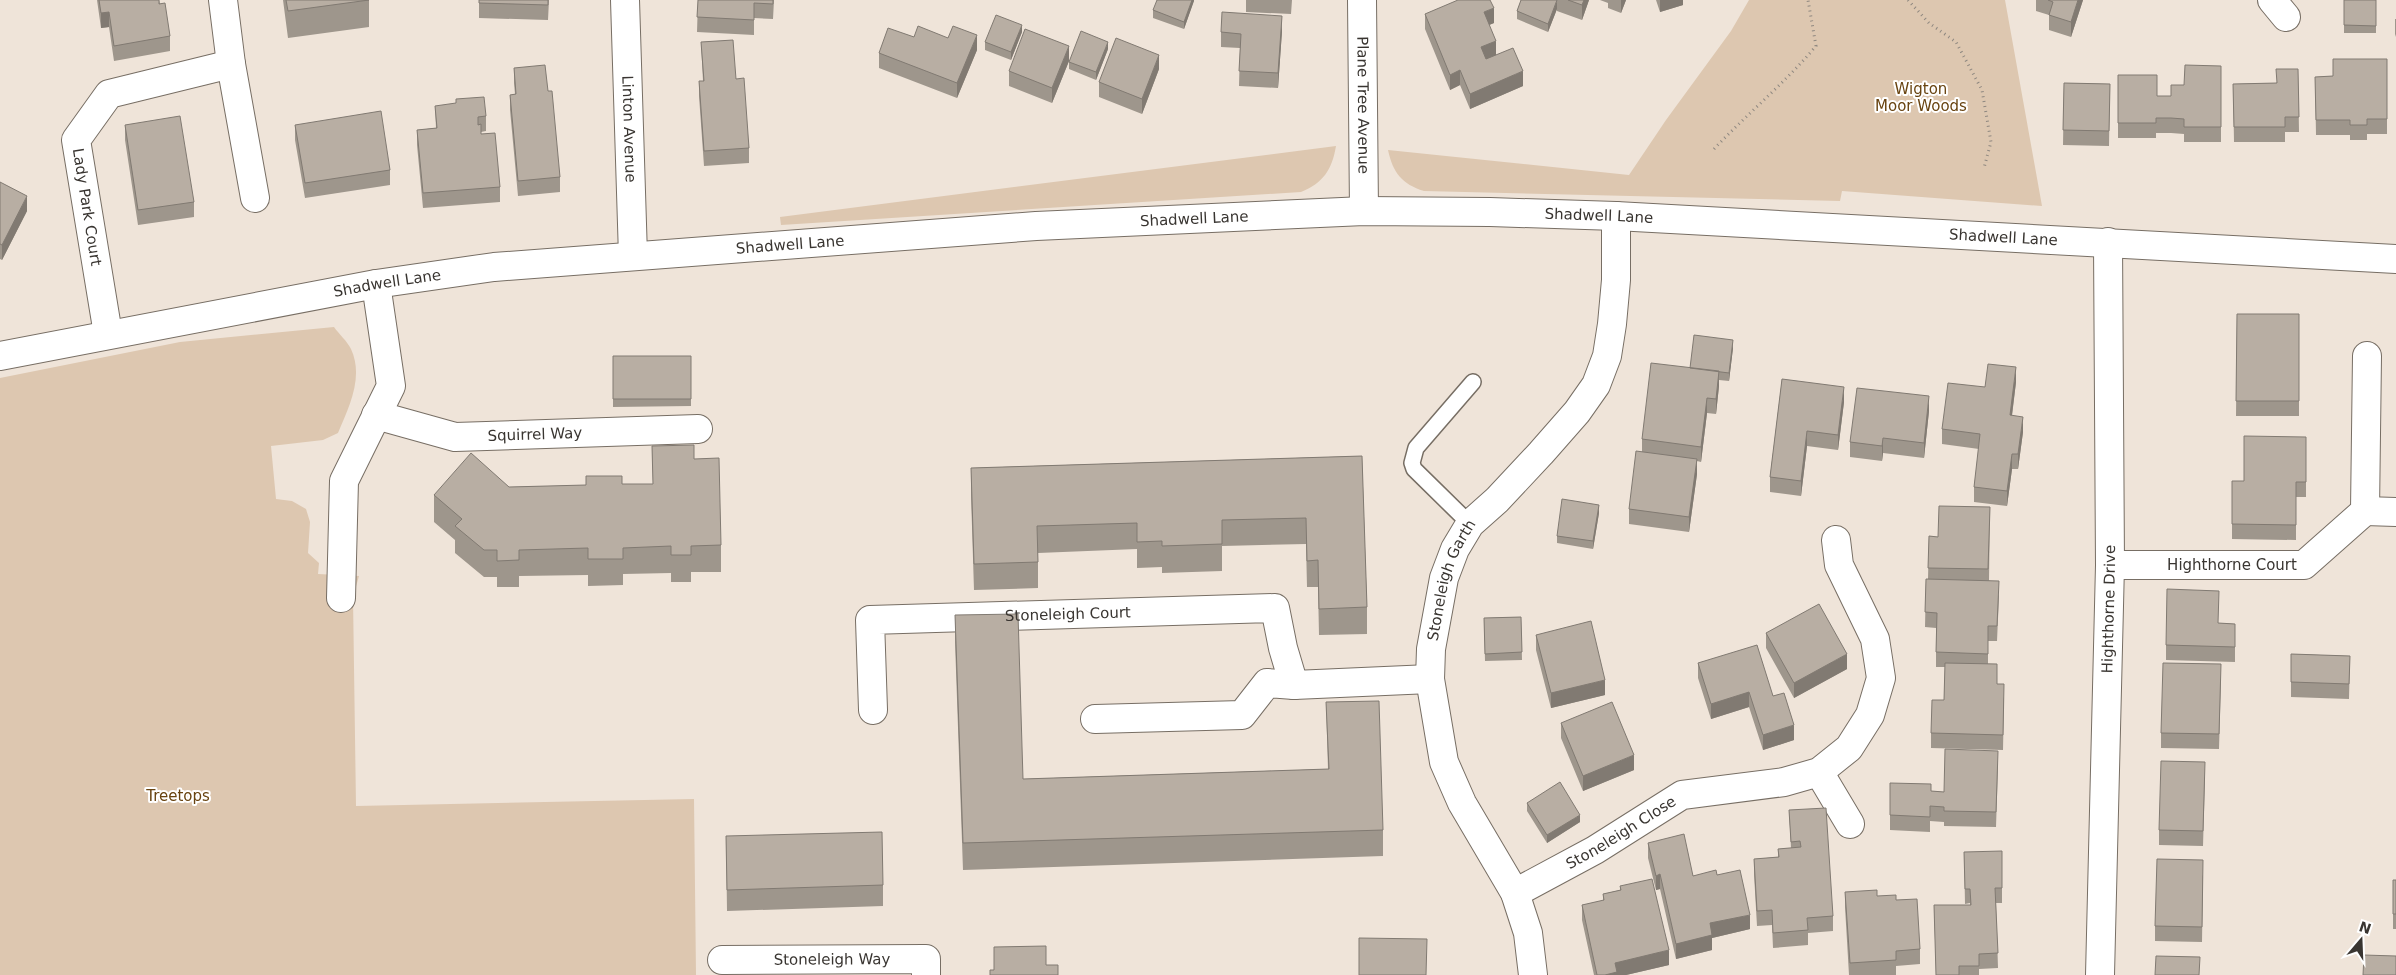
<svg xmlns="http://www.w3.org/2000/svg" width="2396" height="975" font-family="'DejaVu Sans',sans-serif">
  <rect width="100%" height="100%" fill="#efe4d9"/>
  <path fill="#ddc7b0" d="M 1749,0 L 2005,0 L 2042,206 L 1842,191 L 1840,201 L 1424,191 C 1402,184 1393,173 1388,150 L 1629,175 L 1666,120 L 1731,31 Z
    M 1336,146 C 1332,170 1323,183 1301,192 L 781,225 L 780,217 Z
    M 334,327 C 339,334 347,341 351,349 C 364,377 349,407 338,433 L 323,440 L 271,446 L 276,499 L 292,501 L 306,509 L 310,522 L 308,553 L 319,563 L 318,574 L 359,576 L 353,597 L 356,806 L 694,799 L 696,975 L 0,975 L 0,378 L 180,342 Z"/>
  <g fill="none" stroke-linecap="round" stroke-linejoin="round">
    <defs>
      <path id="service" d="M 1470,524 L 1414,469 L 1412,463 L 1416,448 L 1473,382"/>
      <g id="minor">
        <path d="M 223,0 L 231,64 L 255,198"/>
        <path id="s1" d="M 625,0 L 633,256"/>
        <path id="s2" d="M 1362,0 L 1364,211"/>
        <path d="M 2272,0 L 2286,17"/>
        <path d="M 108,334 L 76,140 L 109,94 L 231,64"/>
        <path id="s3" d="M 376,415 L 455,437 L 698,429"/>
        <path d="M 2365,511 L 2396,512"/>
        <path id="s4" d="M 2110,565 L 2304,565 L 2365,511 L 2367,356"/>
        <path d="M 341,598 L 344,481 L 391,386 L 376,284"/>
        <path id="s5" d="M 873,710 L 870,620 L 1275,608 L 1283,648 L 1294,685"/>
        <path d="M 1095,719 L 1242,715 L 1267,683 L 1294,685 L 1430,679"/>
        <path d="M 1819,772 L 1850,824"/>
        <path id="s6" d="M 1515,893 L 1595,850 L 1682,795 L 1784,782 L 1819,772 L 1849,748 L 1870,715 L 1881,678 L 1875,639 L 1839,565 L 1836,540"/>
        <path id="s7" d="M 722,960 L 926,959 L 926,975"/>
        <path id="s8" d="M 1533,975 L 1528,933 L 1515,893 L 1462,803 L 1444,762 L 1430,679 L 1431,649 L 1444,578 L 1455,549 L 1470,524 L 1497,500 L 1541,453 L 1577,412 L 1596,385 L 1607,356 L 1612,324 L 1616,280 L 1616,216"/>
        <path id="s9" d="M 2100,975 L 2110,565 L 2108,242"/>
      </g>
      <g id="tertiary">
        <path id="s10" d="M 0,356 L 376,284 L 494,267 L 1036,226 L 1364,211 L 1490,212 L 1616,216 L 2396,259"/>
      </g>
    </defs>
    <use href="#service" stroke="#776e64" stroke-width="18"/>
    <use href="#minor" stroke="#776e64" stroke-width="30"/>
    <use href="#tertiary" stroke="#776e64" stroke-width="30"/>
    <path stroke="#8f8880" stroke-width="3" stroke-dasharray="1 4" stroke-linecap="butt" d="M 1908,0 L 1929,23 L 1956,42 L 1982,90 L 1991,142 L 1984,168
      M 1714,149 C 1748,113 1784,84 1816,46 L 1808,0"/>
    <use href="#service" stroke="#fff" stroke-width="15"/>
    <use href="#minor" stroke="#fff" stroke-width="28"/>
    <use href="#tertiary" stroke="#fff" stroke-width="28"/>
  </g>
  <path fill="#9e968c" d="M 97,0 L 159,0 L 170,36 L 170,51 L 114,61 L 109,27 L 101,28 Z
    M 283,0 L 369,0 L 369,27 L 288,38 Z
    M 479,0 L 549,0 L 548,20 L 479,18 Z
    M 698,0 L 774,0 L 773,19 L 754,18 L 754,35 L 697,32 Z
    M 1194,0 L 1184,29 L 1153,18 L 1153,10 Z
    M 1246,0 L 1292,0 L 1291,14 L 1246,12 Z
    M 1521,0 L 1589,0 L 1582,20 L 1557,11 L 1557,9 L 1548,32 L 1517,19 L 1517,11 Z
    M 1600,0 L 1626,0 L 1621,13 L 1608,8 L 1608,3 Z
    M 1656,0 L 1683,0 L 1683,5 L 1660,12 Z
    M 2036,0 L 2083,0 L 2071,37 L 2049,30 L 2049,15 L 2036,11 Z
    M 2344,0 L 2376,0 L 2376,33 L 2344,33 Z
    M 1425,14 L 1494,23 L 1489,25 L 1496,55 L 1523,86 L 1470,109 L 1460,85 L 1450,90 L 1425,29 Z
    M 2395,19 L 2396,19 L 2396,37 L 2395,34 Z
    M 1282,31 L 1278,88 L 1239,86 L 1240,48 L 1221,47 L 1221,32 Z
    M 1022,32 L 1011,60 L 985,50 L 985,42 Z
    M 914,37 L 977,50 L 957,98 L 879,68 L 879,53 Z
    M 701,42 L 736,79 L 749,148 L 749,163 L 704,166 L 699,96 L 699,81 L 703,81 Z
    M 1108,49 L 1096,80 L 1069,69 L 1069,62 Z
    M 2333,59 L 2387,59 L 2387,134 L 2367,134 L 2367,140 L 2350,140 L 2350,135 L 2316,135 L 2315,77 L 2333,76 Z
    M 1069,61 L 1052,103 L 1009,86 L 1009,71 Z
    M 2221,66 L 2221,142 L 2184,142 L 2184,134 L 2171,133 L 2156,133 L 2156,138 L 2118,138 L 2118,75 L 2157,96 L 2171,96 L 2184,85 Z
    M 514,68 L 548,91 L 560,177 L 560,192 L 518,196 L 510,110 L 510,95 L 515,94 L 514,83 Z
    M 1159,69 L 1142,114 L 1099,97 L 1099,82 Z
    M 2298,69 L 2299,132 L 2285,132 L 2285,142 L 2234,142 L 2233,84 L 2276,83 Z
    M 2064,83 L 2110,84 L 2109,146 L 2063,145 Z
    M 435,106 L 486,116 L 486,131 L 481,132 L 481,134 L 500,187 L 500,202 L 423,208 L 417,145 L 417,130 L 436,128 Z
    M 125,125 L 194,202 L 194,217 L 138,225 L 125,140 Z
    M 295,125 L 390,170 L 390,185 L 305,198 L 295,140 Z
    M 0,182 L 27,211 L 2,260 L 0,259 Z
    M 2237,314 L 2299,314 L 2299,416 L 2236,416 Z
    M 1733,348 L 1729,381 L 1719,380 L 1719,386 L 1716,414 L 1707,413 L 1701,462 L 1697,461 L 1697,474 L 1689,532 L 1629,524 L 1629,509 L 1642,451 L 1642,439 L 1690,368 Z
    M 613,356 L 691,356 L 691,406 L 613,407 Z
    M 1782,379 L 1844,402 L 1838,450 L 1807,446 L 1801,496 L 1770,492 L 1770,477 Z
    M 2016,382 L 2012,416 L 2023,432 L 2018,469 L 2012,469 L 2007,506 L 1974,502 L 1974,487 L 1979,449 L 1942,444 L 1942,429 L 1985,387 Z
    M 1929,411 L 1924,458 L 1883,453 L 1882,461 L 1850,457 L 1850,442 Z
    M 2306,437 L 2306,497 L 2296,497 L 2296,540 L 2232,539 L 2232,481 L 2244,481 Z
    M 652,446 L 694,459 L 721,545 L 721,572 L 691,572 L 691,582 L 671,582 L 671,573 L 623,574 L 623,585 L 588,586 L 588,575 L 519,576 L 519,587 L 497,587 L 497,577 L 484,577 L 455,553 L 455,540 L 434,522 L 434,495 L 509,487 L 653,484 Z
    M 1362,456 L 1367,607 L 1367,634 L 1319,635 L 1318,587 L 1307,587 L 1306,544 L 1222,546 L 1222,571 L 1162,573 L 1162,567 L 1137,568 L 1137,549 L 1038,553 L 1038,588 L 974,590 L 971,495 L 971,468 Z
    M 1990,507 L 1989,580 L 1999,596 L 1997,641 L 1988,641 L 1988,664 L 2004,699 L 2003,750 L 1931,748 L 1931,733 L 1944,700 L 1945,667 L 1936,667 L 1936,628 L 1925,627 L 1926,579 L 1928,579 L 1929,536 L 1938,537 Z
    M 1599,513 L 1593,549 L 1557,543 L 1557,536 Z
    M 955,615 L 1023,779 L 1328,769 L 1326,702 L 1383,830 L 1383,856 L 963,870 L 955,642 Z
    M 1521,617 L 1522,660 L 1485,661 L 1484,618 Z
    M 2219,623 L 2235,624 L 2235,662 L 2166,660 L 2166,645 Z
    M 1766,633 L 1847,669 L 1794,698 L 1766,648 Z
    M 1536,635 L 1605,695 L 1551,708 L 1536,650 Z
    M 2291,654 L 2350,656 L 2349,699 L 2291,697 Z
    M 1698,663 L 1773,696 L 1794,740 L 1763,750 L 1749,707 L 1711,719 L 1698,678 Z
    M 2221,679 L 2219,749 L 2161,748 L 2161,733 Z
    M 1561,723 L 1634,770 L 1583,791 L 1561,738 Z
    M 1998,766 L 1996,827 L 1944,826 L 1944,822 L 1930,821 L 1930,832 L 1890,830 L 1890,815 L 1931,791 L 1944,792 Z
    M 2205,777 L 2203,846 L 2159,845 L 2159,830 Z
    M 1527,803 L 1580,822 L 1547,843 L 1527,811 Z
    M 1789,810 L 1833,916 L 1833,931 L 1808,933 L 1808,945 L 1773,948 L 1772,925 L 1757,926 L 1754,874 L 1754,859 L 1778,857 L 1778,849 L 1791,848 Z
    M 726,836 L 883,885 L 883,906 L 727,911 Z
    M 1648,843 L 1693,876 L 1717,875 L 1750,929 L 1712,938 L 1712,950 L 1676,959 L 1660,889 L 1656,890 L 1648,858 Z
    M 1964,852 L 2002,888 L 2002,903 L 1996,903 L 1998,968 L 1979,969 L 1979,975 L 1936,975 L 1934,905 L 1970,905 L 1970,903 L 1965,904 Z
    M 2203,875 L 2202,942 L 2155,941 L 2155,926 Z
    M 2393,880 L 2396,880 L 2396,929 L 2393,929 Z
    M 1620,886 L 1669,965 L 1626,975 L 1594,975 L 1582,920 L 1582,905 L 1603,901 L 1603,894 L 1620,890 Z
    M 1845,892 L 1877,896 L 1896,900 L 1920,949 L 1920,964 L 1896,966 L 1896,975 L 1849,975 L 1845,907 Z"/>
  <path fill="#817a72" d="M 1192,0 L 1194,0 L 1194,1 L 1184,29 L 1184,22 Z
    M 1584,0 L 1589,0 L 1582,20 L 1582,5 Z
    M 1621,0 L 1626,0 L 1621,13 Z
    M 1660,0 L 1683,0 L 1683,5 L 1660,12 Z
    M 2078,0 L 2083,0 L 2071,37 L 2071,22 Z
    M 1557,1 L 1557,9 L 1548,32 L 1548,24 Z
    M 1494,8 L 1494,23 L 1484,27 L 1484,12 Z
    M 109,12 L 109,27 L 101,28 L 101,13 Z
    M 1282,16 L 1282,31 L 1278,88 L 1278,73 Z
    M 1022,25 L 1022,32 L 1011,60 L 1011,52 Z
    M 977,35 L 977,50 L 957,98 L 957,83 Z
    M 1496,41 L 1496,56 L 1481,62 L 1481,47 Z
    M 1108,42 L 1108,49 L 1096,80 L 1096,72 Z
    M 1069,46 L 1069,61 L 1052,103 L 1052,88 Z
    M 1159,55 L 1159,69 L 1142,114 L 1142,99 Z
    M 1460,70 L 1460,85 L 1450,90 L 1450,75 Z
    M 1523,71 L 1523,86 L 1470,109 L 1470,94 Z
    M 27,196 L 27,211 L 2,260 L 2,245 Z
    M 1733,340 L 1733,348 L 1729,381 L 1729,373 Z
    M 2016,367 L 2016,382 L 2010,430 L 2010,415 Z
    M 1719,371 L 1719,386 L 1716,414 L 1716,399 Z
    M 1844,387 L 1844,402 L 1838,450 L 1838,435 Z
    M 1929,396 L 1929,411 L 1924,458 L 1924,443 Z
    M 1707,398 L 1707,413 L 1701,462 L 1701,447 Z
    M 2023,417 L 2023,432 L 2018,469 L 2018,454 Z
    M 1807,431 L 1807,446 L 1801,496 L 1801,481 Z
    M 1883,438 L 1883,453 L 1882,461 L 1882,446 Z
    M 2012,454 L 2012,469 L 2007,506 L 2007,491 Z
    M 1697,459 L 1697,474 L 1689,532 L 1689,517 Z
    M 1599,505 L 1599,513 L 1593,549 L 1593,541 Z
    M 1847,654 L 1847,669 L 1794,698 L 1794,683 Z
    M 1605,680 L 1605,695 L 1551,708 L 1551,693 Z
    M 1749,692 L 1749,707 L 1711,719 L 1711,704 Z
    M 1794,725 L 1794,740 L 1763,750 L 1763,735 Z
    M 1634,755 L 1634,770 L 1583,791 L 1583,776 Z
    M 1580,815 L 1580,822 L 1547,843 L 1547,835 Z
    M 1660,874 L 1660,889 L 1656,890 L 1656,876 Z
    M 1750,915 L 1750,929 L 1712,938 L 1712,950 L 1676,959 L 1676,944 L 1710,923 Z
    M 1669,950 L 1669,965 L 1626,975 L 1605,975 L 1615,963 Z"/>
  <path fill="#b8aea3" stroke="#817a72" d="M 99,0 L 159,0 L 159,4 L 165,3 L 170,36 L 114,46 L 109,12 L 101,13 Z
    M 286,0 L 369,0 L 288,11 Z
    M 479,0 L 548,0 L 548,5 L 479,3 Z
    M 698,0 L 773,0 L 773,4 L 754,3 L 754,20 L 697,17 Z
    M 1157,0 L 1192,0 L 1184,22 L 1153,10 Z
    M 1458,0 L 1490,0 L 1494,8 L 1484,12 L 1496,41 L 1481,47 L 1486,59 L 1513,48 L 1523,71 L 1470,94 L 1460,70 L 1450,75 L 1425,14 Z
    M 1521,0 L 1557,0 L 1548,24 L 1517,11 Z
    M 1568,0 L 1584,0 L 1582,5 Z
    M 2048,0 L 2078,0 L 2071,22 L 2049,15 L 2053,2 Z
    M 2344,0 L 2376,0 L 2376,26 L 2344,25 Z
    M 1222,12 L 1282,16 L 1278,73 L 1239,71 L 1241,34 L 1221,32 Z
    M 996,15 L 1022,25 L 1011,52 L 985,42 Z
    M 918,26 L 948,38 L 953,26 L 977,35 L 957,83 L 879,53 L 888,28 L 914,37 Z
    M 1025,29 L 1069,46 L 1052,88 L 1009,71 Z
    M 1081,31 L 1108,42 L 1096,72 L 1069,62 Z
    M 1116,38 L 1159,55 L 1142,99 L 1099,82 Z
    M 733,40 L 736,79 L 744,78 L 749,148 L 704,151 L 699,81 L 704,81 L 701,42 Z
    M 2333,59 L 2387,59 L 2387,119 L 2367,119 L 2367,125 L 2350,125 L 2350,120 L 2316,120 L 2315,77 L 2333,76 Z
    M 545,65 L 548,91 L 552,91 L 560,177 L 518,181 L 510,95 L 516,94 L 514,68 Z
    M 2185,65 L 2221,66 L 2221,127 L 2184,127 L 2184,119 L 2171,118 L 2156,118 L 2156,123 L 2118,123 L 2118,75 L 2157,75 L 2157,96 L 2171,96 L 2171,85 L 2184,85 Z
    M 2276,69 L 2298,69 L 2299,117 L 2285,117 L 2285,127 L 2234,127 L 2233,84 L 2277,83 Z
    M 2064,83 L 2110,84 L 2109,131 L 2063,130 Z
    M 484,97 L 486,116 L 478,117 L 478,125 L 481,124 L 481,134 L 495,133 L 500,187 L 423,193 L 417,130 L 437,128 L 435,106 L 456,103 L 456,99 Z
    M 381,111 L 390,170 L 305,183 L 295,125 Z
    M 180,116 L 194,202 L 138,210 L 125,125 Z
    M 0,182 L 27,196 L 2,245 L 0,244 Z
    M 2237,314 L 2299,314 L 2299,401 L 2236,401 Z
    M 1694,335 L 1733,340 L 1729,373 L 1690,368 Z
    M 613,356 L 691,356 L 691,399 L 613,399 Z
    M 1651,363 L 1719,371 L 1716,399 L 1707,398 L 1701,447 L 1642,439 Z
    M 1988,364 L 2016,367 L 2010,415 L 2023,417 L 2018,454 L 2012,454 L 2007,491 L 1974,487 L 1980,434 L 1942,429 L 1948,383 L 1985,387 Z
    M 1782,379 L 1844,387 L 1838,435 L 1807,431 L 1801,481 L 1770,477 Z
    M 1857,388 L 1929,396 L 1924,443 L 1883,438 L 1882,446 L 1850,442 Z
    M 2244,436 L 2306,437 L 2306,482 L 2296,482 L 2296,525 L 2232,524 L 2232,481 L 2244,481 Z
    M 694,445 L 694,459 L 719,458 L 721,545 L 691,546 L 691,555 L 671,555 L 671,546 L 623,548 L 623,559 L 588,559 L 588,548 L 519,550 L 519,560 L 497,561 L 497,550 L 484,550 L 455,526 L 462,519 L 434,495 L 471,453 L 509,487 L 586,485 L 586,476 L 622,476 L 622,484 L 653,484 L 652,446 Z
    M 1636,451 L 1697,459 L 1689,517 L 1629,509 Z
    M 1362,456 L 1367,607 L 1319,609 L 1318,560 L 1307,561 L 1306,518 L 1222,520 L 1222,544 L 1162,546 L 1162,541 L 1137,542 L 1137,523 L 1037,526 L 1038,562 L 974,564 L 971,468 Z
    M 1562,499 L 1599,505 L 1593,541 L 1557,536 Z
    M 1939,506 L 1990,507 L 1988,569 L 1928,568 L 1929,536 L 1938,537 Z
    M 1926,579 L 1999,581 L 1997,626 L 1988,626 L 1988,654 L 1936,652 L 1937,613 L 1925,612 Z
    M 2167,589 L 2219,591 L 2218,623 L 2235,624 L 2235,647 L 2166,645 Z
    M 1819,604 L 1847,654 L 1794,683 L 1766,633 Z
    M 1018,614 L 1023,779 L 1329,769 L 1326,702 L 1379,701 L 1383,830 L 963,843 L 955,615 Z
    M 1521,617 L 1522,652 L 1485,654 L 1484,618 Z
    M 1591,621 L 1605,680 L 1551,693 L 1536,635 Z
    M 1757,645 L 1773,696 L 1784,693 L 1794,725 L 1763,735 L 1749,692 L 1711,704 L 1698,663 Z
    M 2291,654 L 2350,656 L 2349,684 L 2291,682 Z
    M 1945,663 L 1997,664 L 1997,684 L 2004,684 L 2003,735 L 1931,733 L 1932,700 L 1944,700 Z
    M 2163,663 L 2221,664 L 2219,734 L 2161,733 Z
    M 1612,702 L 1634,755 L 1583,776 L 1561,723 Z
    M 1945,749 L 1998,751 L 1996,812 L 1944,811 L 1944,807 L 1930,806 L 1930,817 L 1890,815 L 1890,783 L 1931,784 L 1931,791 L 1944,792 Z
    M 2161,761 L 2205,762 L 2203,831 L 2159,830 Z
    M 1560,782 L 1580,815 L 1547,835 L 1527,803 Z
    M 1826,808 L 1833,916 L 1807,918 L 1808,930 L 1773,933 L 1772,910 L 1757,911 L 1754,859 L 1779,857 L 1778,849 L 1801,847 L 1800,841 L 1791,842 L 1789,810 Z
    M 882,832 L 883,885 L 727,890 L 726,836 Z
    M 1684,834 L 1693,876 L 1716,870 L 1717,875 L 1740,870 L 1750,915 L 1710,923 L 1712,935 L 1676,944 L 1660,874 L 1656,876 L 1648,843 Z
    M 2002,851 L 2002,888 L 1995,888 L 1998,953 L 1979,954 L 1979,966 L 1959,966 L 1959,975 L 1936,975 L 1934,905 L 1971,905 L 1970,889 L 1965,889 L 1964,852 Z
    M 2157,859 L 2203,860 L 2202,927 L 2155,926 Z
    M 1652,879 L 1669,950 L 1615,963 L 1617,972 L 1605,975 L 1597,975 L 1582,905 L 1604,900 L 1603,894 L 1621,890 L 1620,886 Z
    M 2393,880 L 2396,880 L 2396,914 L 2393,914 Z
    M 1877,890 L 1877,896 L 1896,895 L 1896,900 L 1917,899 L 1920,949 L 1896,951 L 1896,960 L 1850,963 L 1845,892 Z
    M 1359,938 L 1427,939 L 1426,975 L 1359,975 Z
    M 1046,946 L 1046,965 L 1058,965 L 1058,975 L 990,975 L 990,970 L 994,970 L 994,947 Z
    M 2364,955 L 2396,956 L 2396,975 L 2363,975 Z
    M 2156,956 L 2200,957 L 2199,975 L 2155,975 Z"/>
  <g text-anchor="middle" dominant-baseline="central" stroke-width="4" stroke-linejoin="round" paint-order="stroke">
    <g font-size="15" fill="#684310" stroke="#fff">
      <text x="1921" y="89">Wigton<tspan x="1921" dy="17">Moor Woods</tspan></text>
      <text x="178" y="796">Treetops</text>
    </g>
    <g font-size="15" fill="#393531" stroke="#fff">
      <text stroke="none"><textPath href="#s2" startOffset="105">Plane Tree Avenue</textPath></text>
      <text stroke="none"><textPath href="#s1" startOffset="129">Linton Avenue</textPath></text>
      <text transform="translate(87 207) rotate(81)">Lady Park Court</text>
      <text stroke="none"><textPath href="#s10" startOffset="1609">Shadwell Lane</textPath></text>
      <text stroke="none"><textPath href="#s10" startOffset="1204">Shadwell Lane</textPath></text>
      <text stroke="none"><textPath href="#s10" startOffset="2014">Shadwell Lane</textPath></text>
      <text stroke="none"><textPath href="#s10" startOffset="799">Shadwell Lane</textPath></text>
      <text stroke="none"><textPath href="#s10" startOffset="394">Shadwell Lane</textPath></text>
      <text stroke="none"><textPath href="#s3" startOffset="162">Squirrel Way</textPath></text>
      <text stroke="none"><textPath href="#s4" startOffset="122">Highthorne Court</textPath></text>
      <text stroke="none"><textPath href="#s8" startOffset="420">Stoneleigh Garth</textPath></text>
      <text stroke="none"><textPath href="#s9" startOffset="366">Highthorne Drive</textPath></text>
      <text stroke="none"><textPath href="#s5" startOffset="288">Stoneleigh Court</textPath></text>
      <text stroke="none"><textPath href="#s6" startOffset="122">Stoneleigh Close</textPath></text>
      <text stroke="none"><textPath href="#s7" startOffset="110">Stoneleigh Way</textPath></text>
    </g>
  </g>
  <g transform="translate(2361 940) rotate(19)" stroke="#ffffff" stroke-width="4" paint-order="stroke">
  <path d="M0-4L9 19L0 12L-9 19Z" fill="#393531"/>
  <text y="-8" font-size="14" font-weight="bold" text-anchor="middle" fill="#393531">N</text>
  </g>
</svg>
